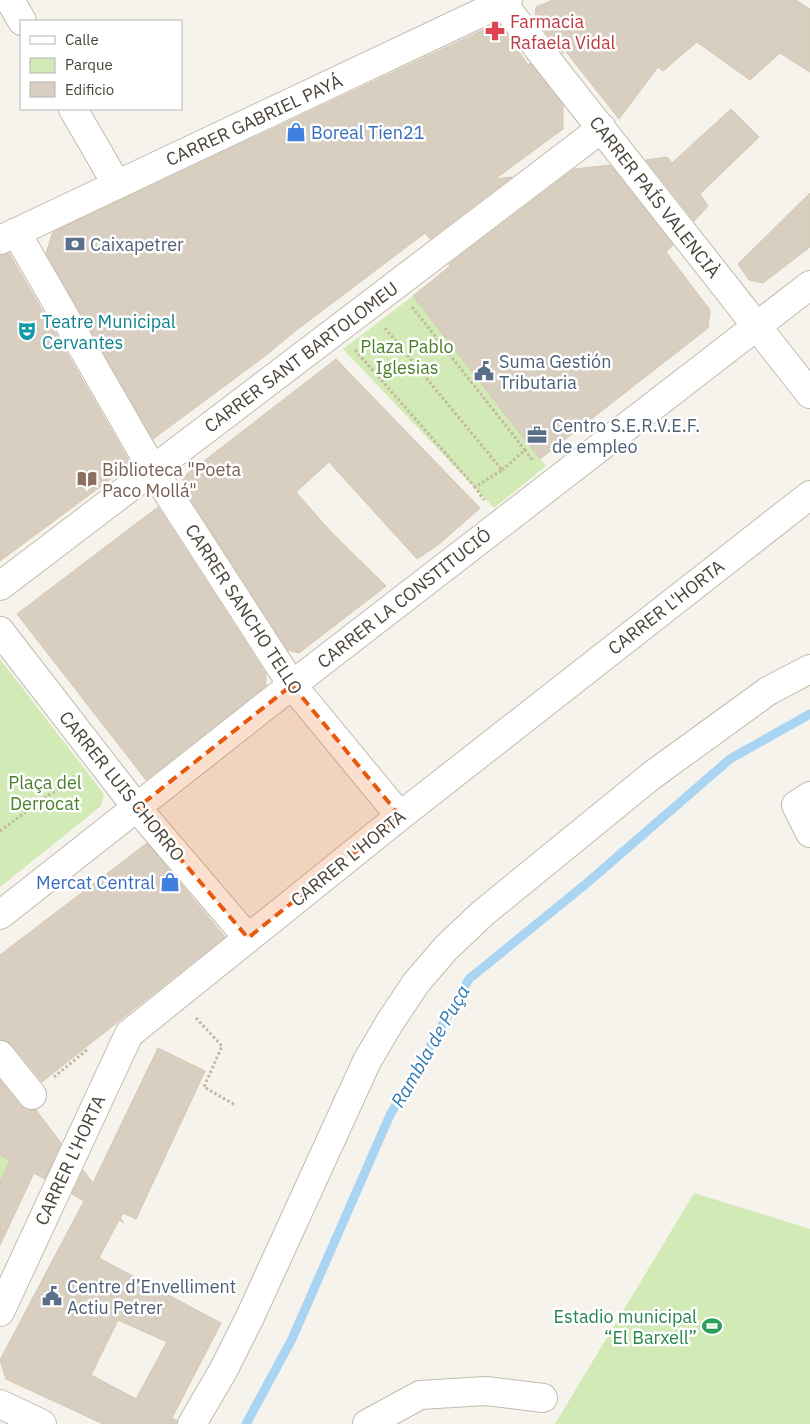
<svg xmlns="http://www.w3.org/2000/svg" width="810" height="1424" font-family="'IBM Plex Sans',sans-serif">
  <rect width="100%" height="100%" fill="#f6f3ec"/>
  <path fill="#d2eab5" d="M 413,296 L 546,466 L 494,508 L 343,349 Z
    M 0,659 L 104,794 L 101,806 L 0,887 Z
    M 0,1155 L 10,1161 L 0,1182 Z
    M 694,1193 L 810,1229 L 810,1424 L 555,1424 Z"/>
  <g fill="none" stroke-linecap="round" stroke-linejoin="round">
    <path stroke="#a9d4f2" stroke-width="9" d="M 246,1424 L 292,1339 L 390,1115 L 469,979 L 587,883 L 730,759 L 810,714"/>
  </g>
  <path fill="#d8cfc1" stroke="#d3c7b4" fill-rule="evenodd" d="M 553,0 L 796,0 L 810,9 L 810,72 L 780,53 L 750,80 L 697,42 L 663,71 L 658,67 L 619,119 L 563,48 L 563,54 L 535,19 L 536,7 Z
    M 498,23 L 529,66 L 530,63 L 563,105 L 563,129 L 495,179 L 512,177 L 430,239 L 425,233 L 294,332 L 265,356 L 153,439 L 46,253 L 53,232 Z
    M 731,109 L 759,137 L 700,194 L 708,206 L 694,221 L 646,160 L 667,157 L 672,163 Z
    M 610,165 L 673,245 L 666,252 L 710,310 L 708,328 L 540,459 L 413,296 L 450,266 L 449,264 L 574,169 Z
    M 810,193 L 810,247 L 763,283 L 749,280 L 738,264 Z
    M 9,253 L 131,464 L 0,561 L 0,255 Z
    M 336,359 L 480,508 L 438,545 L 417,559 L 329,462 L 296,492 L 331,532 L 386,586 L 299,653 L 288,650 L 183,488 L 186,486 L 182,478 Z
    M 158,507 L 266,674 L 266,686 L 146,780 L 17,614 Z
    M 147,843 L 225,937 L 42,1082 L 12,1045 L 6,1041 L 0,1040 L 0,955 Z
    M 158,1048 L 205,1071 L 136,1219 L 123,1213 L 120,1218 L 124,1223 L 119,1220 L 99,1258 L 221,1323 L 172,1418 L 177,1421 L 176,1424 L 103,1424 L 6,1379 L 0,1360 L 84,1201 L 72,1194 L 83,1170 L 93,1183 ZM 118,1320 L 167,1342 L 136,1399 L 91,1375 Z
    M 0,1080 L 20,1105 L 27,1110 L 36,1110 L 61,1143 L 45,1179 L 34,1173 L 0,1245 L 0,1182 L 10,1161 L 0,1155 Z"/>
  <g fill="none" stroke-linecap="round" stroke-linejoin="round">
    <defs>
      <path id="minor" d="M 10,0 L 22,21
        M 500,0 L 810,394
        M 73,109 L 117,185
        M 16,232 L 153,470 L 292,685 L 400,816
        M 0,240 L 508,0
        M 0,586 L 602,128
        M 0,631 L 137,808 L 248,938
        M 810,796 L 796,805 L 810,833
        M 0,915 L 292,685 L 810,285
        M 0,1055 L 32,1095
        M 0,1312 L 129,1034 L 400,816 L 810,495
        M 0,1404 L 42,1424
        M 192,1424 L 224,1369 L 250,1317 L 367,1061 L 390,1022 L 416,983 L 446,948 L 483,913 L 651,776 L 768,691 L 810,669
        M 367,1424 L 420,1395 L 486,1391 L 543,1398"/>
    </defs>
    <use href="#minor" stroke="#c2bbae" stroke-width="30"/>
    <path stroke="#c4b79f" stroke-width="3" stroke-dasharray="2.5 2.5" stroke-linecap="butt" d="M 412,307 L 525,450
      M 385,328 L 502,470 L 475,487 L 484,500
      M 355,350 L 475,487
      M 502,470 L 525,450 L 533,461
      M 0,831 L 76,775
      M 196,1018 L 222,1046 L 204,1087 L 235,1105
      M 54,1077 L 88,1049"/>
    <use href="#minor" stroke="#fff" stroke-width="28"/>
  </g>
  <path fill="#e8590c" fill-opacity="0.2" stroke="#e8590c" stroke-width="4" stroke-dasharray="10 6" stroke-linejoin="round" d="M 292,685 L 400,816 L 248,938 L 137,808 Z"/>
  <defs>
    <symbol id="pharmacy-bare" viewBox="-9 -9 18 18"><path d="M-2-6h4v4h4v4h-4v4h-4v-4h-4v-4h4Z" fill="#e0444e" stroke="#fff" stroke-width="2.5" paint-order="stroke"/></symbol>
    <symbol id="shop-bare" viewBox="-9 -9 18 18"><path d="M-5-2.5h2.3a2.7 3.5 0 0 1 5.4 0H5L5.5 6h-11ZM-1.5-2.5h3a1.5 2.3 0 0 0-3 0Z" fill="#3f7fe0" stroke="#fff" stroke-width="2.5" paint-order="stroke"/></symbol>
    <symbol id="bank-bare" viewBox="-9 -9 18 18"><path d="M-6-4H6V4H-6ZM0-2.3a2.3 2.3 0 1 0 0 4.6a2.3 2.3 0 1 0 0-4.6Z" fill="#5c6f8a" stroke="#fff" stroke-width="2.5" paint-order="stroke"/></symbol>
    <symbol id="theatre-bare" viewBox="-9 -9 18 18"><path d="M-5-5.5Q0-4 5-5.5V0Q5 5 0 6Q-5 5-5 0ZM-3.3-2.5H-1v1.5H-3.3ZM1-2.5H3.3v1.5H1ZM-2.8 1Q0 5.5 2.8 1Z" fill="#0f9aa8" stroke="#fff" stroke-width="2.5" paint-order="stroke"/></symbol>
    <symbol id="civic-bare" viewBox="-9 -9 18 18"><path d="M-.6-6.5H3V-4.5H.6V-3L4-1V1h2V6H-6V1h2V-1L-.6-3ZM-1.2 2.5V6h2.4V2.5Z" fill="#5c6f8a" stroke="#fff" stroke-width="2.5" paint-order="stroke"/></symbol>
    <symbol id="office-bare" viewBox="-9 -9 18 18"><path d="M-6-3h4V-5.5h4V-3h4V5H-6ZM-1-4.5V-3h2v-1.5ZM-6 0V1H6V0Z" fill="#5c6f8a" stroke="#fff" stroke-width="2.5" paint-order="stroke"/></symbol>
    <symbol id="library-bare" viewBox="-9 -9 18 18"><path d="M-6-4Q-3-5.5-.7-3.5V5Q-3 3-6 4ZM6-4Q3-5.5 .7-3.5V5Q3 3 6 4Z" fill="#8d6e63" stroke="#fff" stroke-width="2.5" paint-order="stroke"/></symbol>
    <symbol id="stadium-bare" viewBox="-9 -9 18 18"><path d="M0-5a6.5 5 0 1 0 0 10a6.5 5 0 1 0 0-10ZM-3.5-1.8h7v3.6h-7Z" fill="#2e9e5b" stroke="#fff" stroke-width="2.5" paint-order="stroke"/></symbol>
  </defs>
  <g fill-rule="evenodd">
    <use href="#pharmacy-bare" x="481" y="17" width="28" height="28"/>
    <use href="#shop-bare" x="282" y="118" width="28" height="28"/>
    <use href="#bank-bare" x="61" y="230" width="28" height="28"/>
    <use href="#theatre-bare" x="13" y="317" width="28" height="28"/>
    <use href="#civic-bare" x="470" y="357" width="28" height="28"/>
    <use href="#office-bare" x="523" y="421" width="28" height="28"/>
    <use href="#library-bare" x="73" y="465" width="28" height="28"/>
    <use href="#shop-bare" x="156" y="868" width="28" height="28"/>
    <use href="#civic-bare" x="38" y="1282" width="28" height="28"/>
    <use href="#stadium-bare" x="698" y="1312" width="28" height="28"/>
  </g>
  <g text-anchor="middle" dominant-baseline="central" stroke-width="5" stroke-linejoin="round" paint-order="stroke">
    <g font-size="18" fill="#be3a42" stroke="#fff" text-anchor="start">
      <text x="510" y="21">Farmacia<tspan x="510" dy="21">Rafaela Vidal</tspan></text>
    </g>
    <g font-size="18" fill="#4b4439" stroke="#fff">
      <text transform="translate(254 120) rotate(-25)">CARRER GABRIEL PAYÁ</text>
      <text transform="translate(655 197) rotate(52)">CARRER PAÍS VALENCIÀ</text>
      <text transform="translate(301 357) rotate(-37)">CARRER SANT BARTOLOMEU</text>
      <text transform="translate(404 598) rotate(-38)">CARRER LA CONSTITUCIÓ</text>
      <text transform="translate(666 607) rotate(-38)">CARRER L'HORTA</text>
      <text transform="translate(244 609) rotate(57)">CARRER SANCHO TELLO</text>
      <text transform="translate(122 786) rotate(51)">CARRER LUIS CHORRO</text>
      <text transform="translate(348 858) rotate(-39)">CARRER L'HORTA</text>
      <text transform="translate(70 1160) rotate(-65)">CARRER L'HORTA</text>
    </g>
    <g font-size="18" fill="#366cbe" stroke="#fff" text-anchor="start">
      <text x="311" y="132">Boreal Tien21</text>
      <text x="155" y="882" text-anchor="end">Mercat Central</text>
    </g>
    <g font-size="18" fill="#4e5e75" stroke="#fff" text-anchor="start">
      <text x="90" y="244">Caixapetrer</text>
      <text x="499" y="361">Suma Gestión<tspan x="499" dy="21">Tributaria</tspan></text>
      <text x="552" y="425">Centro S.E.R.V.E.F.<tspan x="552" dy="21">de empleo</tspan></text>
      <text x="67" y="1286">Centre d’Envelliment<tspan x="67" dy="21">Actiu Petrer</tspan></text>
    </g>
    <g font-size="18" fill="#0d838f" stroke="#fff" text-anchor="start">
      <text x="42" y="321">Teatre Municipal<tspan x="42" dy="21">Cervantes</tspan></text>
    </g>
    <g font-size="18" fill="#4a7f2a" stroke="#fff">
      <text x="407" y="346">Plaza Pablo<tspan x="407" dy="21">Iglesias</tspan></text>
      <text x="45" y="782">Plaça del<tspan x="45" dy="21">Derrocat</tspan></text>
    </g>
    <g font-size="18" fill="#785e54" stroke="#fff" text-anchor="start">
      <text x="102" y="469">Biblioteca "Poeta<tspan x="102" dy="21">Paco Mollá"</tspan></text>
    </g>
    <g font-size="18" fill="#27864d" stroke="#fff" text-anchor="end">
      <text x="697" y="1316">Estadio municipal<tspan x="697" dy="21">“El Barxell”</tspan></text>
    </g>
    <g font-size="19" font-style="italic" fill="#2e7ab2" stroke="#fff">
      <text transform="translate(430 1046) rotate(-60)">Rambla de Puça</text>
    </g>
  </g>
  <rect x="20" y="20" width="162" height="90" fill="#ffffff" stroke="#b7b4b0"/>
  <rect x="30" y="36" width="25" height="8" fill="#ffffff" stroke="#b7b4b0"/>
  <text x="65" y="45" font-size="15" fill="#4b4439">Calle</text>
  <rect x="30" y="58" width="25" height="15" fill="#d2eab5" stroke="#b7b4b0"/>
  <text x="65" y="70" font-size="15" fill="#4b4439">Parque</text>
  <rect x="30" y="82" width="25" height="15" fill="#d8cfc1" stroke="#b7b4b0"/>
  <text x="65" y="95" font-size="15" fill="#4b4439">Edificio</text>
</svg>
